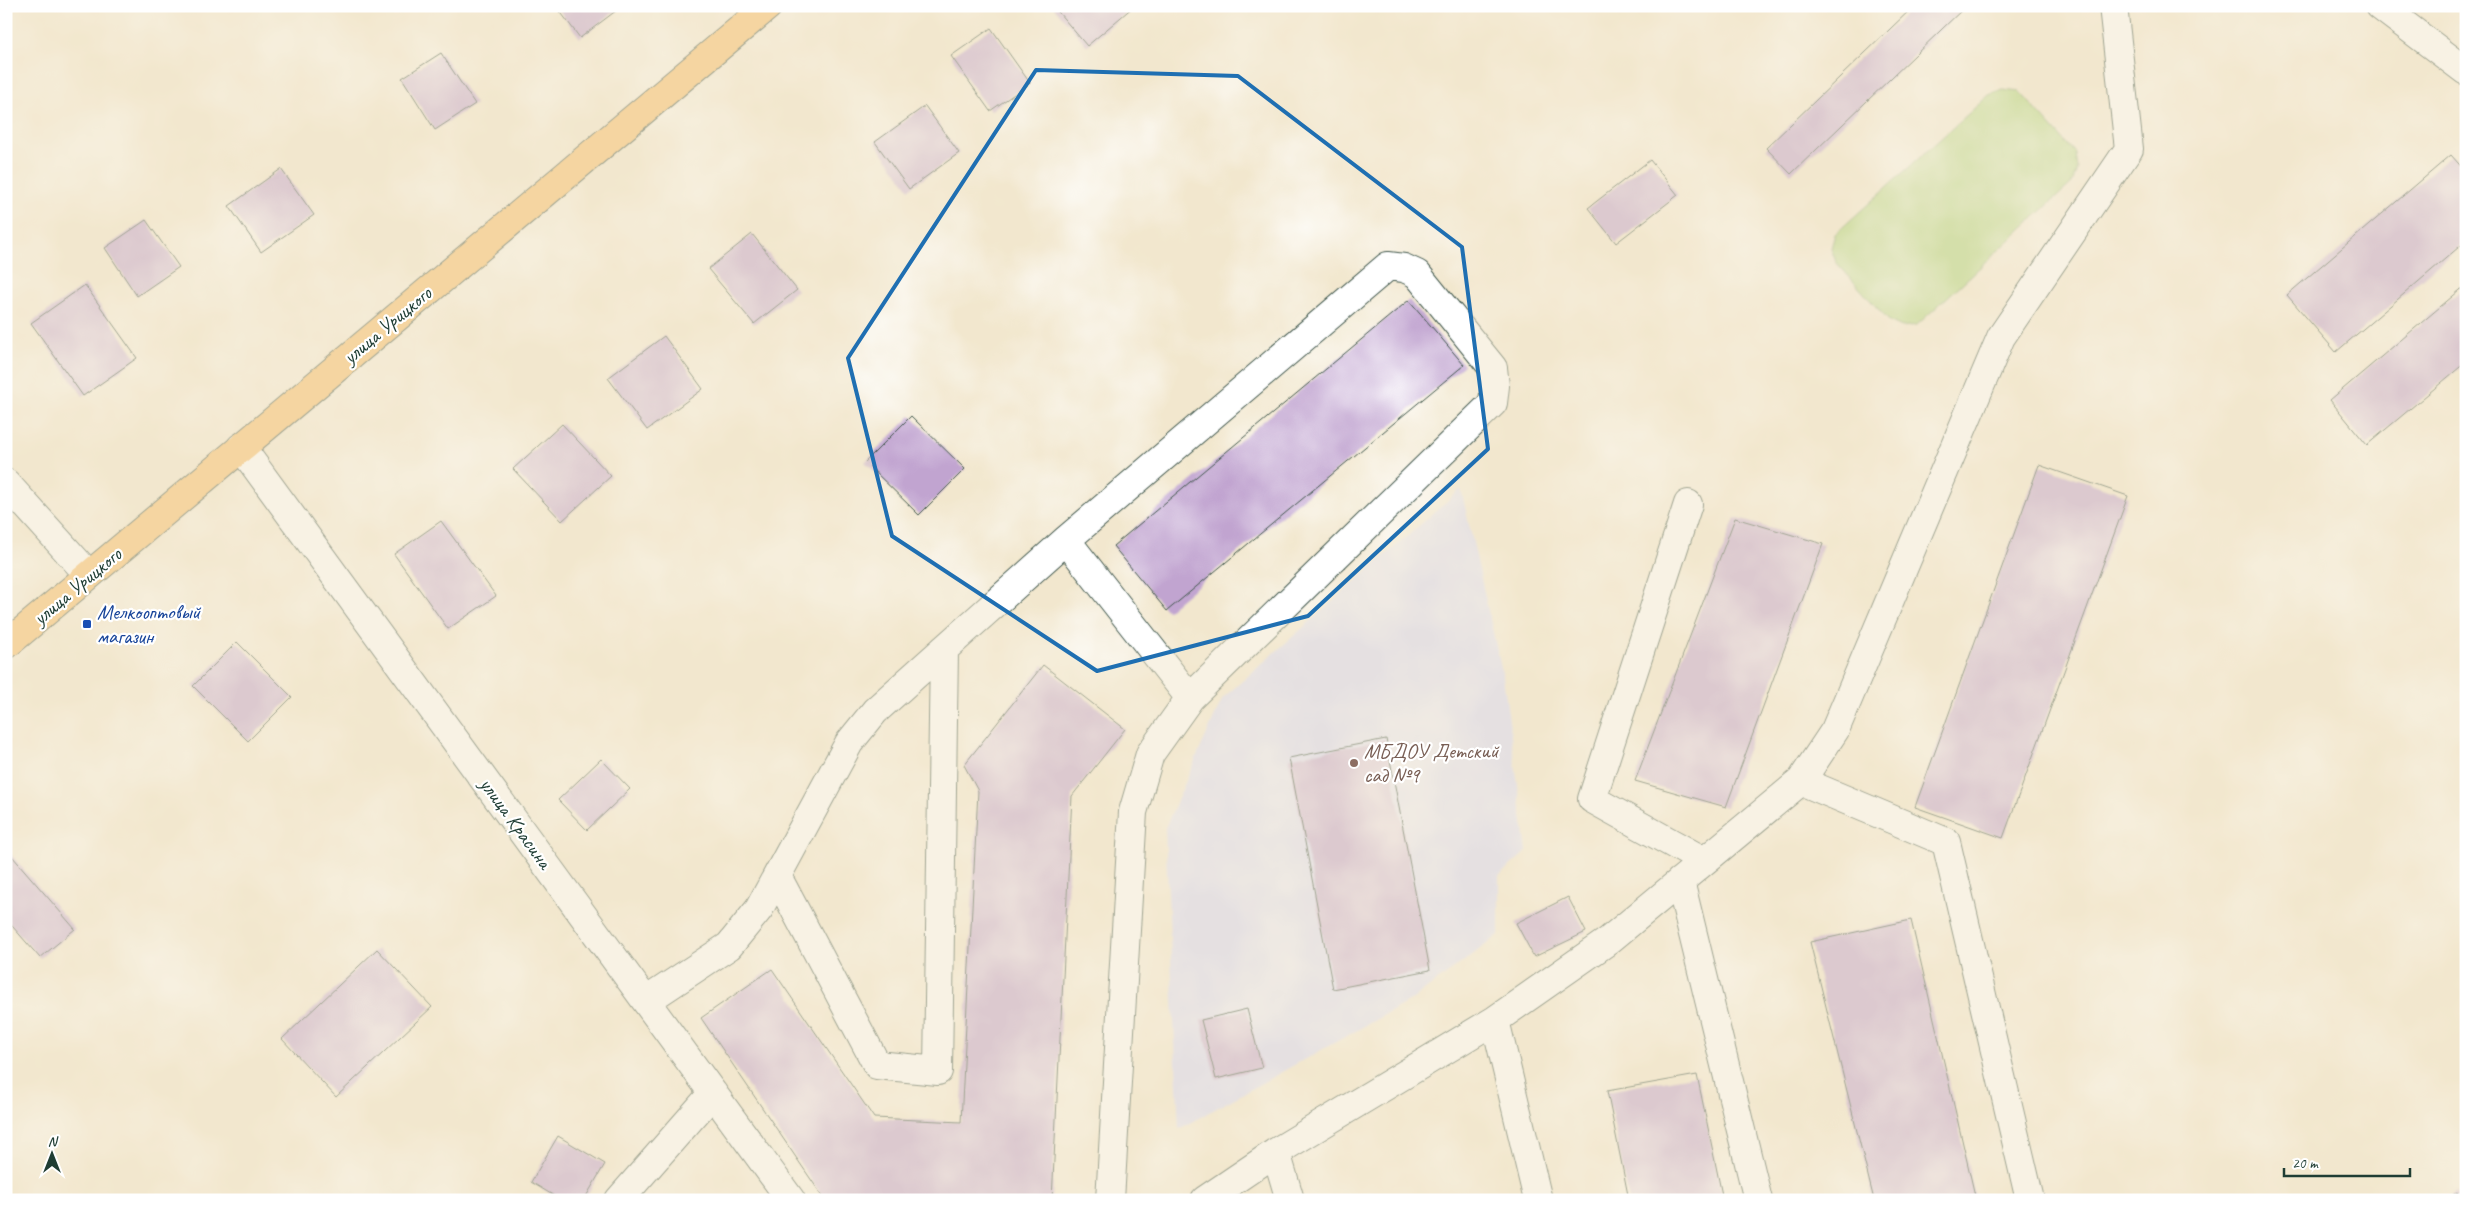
<svg xmlns="http://www.w3.org/2000/svg" width="2472" height="1206" font-family="Caveat,sans-serif">
  <rect width="100%" height="100%" fill="#fff"/>
  <filter id="ink" filterUnits="userSpaceOnUse"><feTurbulence type="fractalNoise" baseFrequency=".02" numOctaves="2"/><feDisplacementMap in="SourceGraphic" scale="10" xChannelSelector="R" yChannelSelector="G"/><feConvolveMatrix kernelMatrix="1 2 1 2 8 2 1 2 1" color-interpolation-filters="sRGB"/></filter>
  <filter id="wash" filterUnits="userSpaceOnUse"><feTurbulence type="fractalNoise" baseFrequency=".0096" numOctaves="4" result="noise"/><feDisplacementMap in="SourceGraphic" scale="20" xChannelSelector="R" yChannelSelector="G"/><feGaussianBlur stdDeviation="1.12" result="paint"/><feColorMatrix in="noise" values="0 0 0 0 0 0 0 0 0 0 0 0 0 0 0 0 0 1.4 0 .05"/><feComposite in="paint" operator="in"/></filter>
  <g filter="url(#wash)">
    <rect width="100%" height="100%" fill="#f2e7ce"/>
    <path fill="#d5d8f9" d="M 1461,489 L 1503,677 L 1527,851 L 1499,876 L 1499,935 L 1413,999 L 1179,1129 L 1165,828 L 1223,698 Z"/>
    <path fill="#b0d57e" stroke="#688959" d="M 2003,90 L 2020,92 L 2075,153 L 2077,169 L 2072,183 L 1917,325 L 1902,327 L 1889,321 L 1836,262 L 1831,248 L 1835,234 L 1989,95 Z"/>
    <g id="blocks">
      <path fill="#c1a4d0" d="M 556,6 L 614,6 L 617,10 L 580,38 Z
        M 1053,6 L 1134,6 L 1087,46 Z
        M 1914,6 L 1966,6 L 1791,174 L 1766,148 Z
        M 991,28 L 1030,83 L 990,111 L 951,56 Z
        M 441,53 L 475,104 L 435,130 L 402,78 Z
        M 925,106 L 959,153 L 909,189 L 875,142 Z
        M 2451,155 L 2466,172 L 2466,241 L 2336,352 L 2287,295 Z
        M 1650,160 L 1678,195 L 1616,243 L 1588,208 Z
        M 281,169 L 314,215 L 261,252 L 229,206 Z
        M 146,220 L 179,267 L 137,296 L 105,248 Z
        M 752,234 L 797,290 L 754,324 L 708,269 Z
        M 85,285 L 137,358 L 83,396 L 31,323 Z
        M 2466,285 L 2466,362 L 2367,445 L 2330,400 Z
        M 1409,300 L 1464,365 L 1167,611 L 1113,546 Z
        M 664,336 L 703,389 L 647,430 L 608,378 Z
        M 911,416 L 965,469 L 919,515 L 865,462 Z
        M 562,424 L 611,476 L 562,521 L 513,469 Z
        M 2039,465 L 2128,496 L 2003,838 L 1915,807 Z
        M 1735,518 L 1823,544 L 1726,807 L 1635,781 Z
        M 441,521 L 496,596 L 448,629 L 394,554 Z
        M 237,642 L 292,697 L 248,741 L 193,686 Z
        M 1043,665 L 1125,729 L 1072,796 L 1052,1200 L 825,1200 L 701,1018 L 772,969 L 874,1118 L 961,1122 L 978,791 L 964,765 Z
        M 1386,739 L 1430,970 L 1333,989 L 1289,758 Z
        M 601,759 L 630,789 L 587,830 L 558,800 Z
        M 6,849 L 75,929 L 40,958 L 6,919 Z
        M 1568,897 L 1586,932 L 1534,957 L 1516,923 Z
        M 1911,920 L 1976,1200 L 1874,1200 L 1810,942 Z
        M 377,949 L 432,1007 L 336,1097 L 282,1039 Z
        M 1247,1009 L 1262,1068 L 1216,1079 L 1201,1020 Z
        M 1697,1075 L 1723,1200 L 1629,1200 L 1607,1091 Z
        M 558,1136 L 605,1164 L 584,1200 L 561,1200 L 531,1182 Z
        M 2457,1192 L 2464,1200 L 2447,1200 Z"/>
    </g>
  </g>
  <g filter="url(#ink)">
    <use href="#blocks" fill-opacity="0" stroke="#3f564b" stroke-width="1"/>
    <g fill="none" stroke-linecap="round" stroke-linejoin="round">
      <defs>
        <path id="minor" d="M 2380,6 L 2466,71
          M 241,447 L 791,1200
          M 6,483 L 89,575
          M 1688,504 L 1592,799 L 1704,861
          M 1066,540 L 1190,698
          M 1801,781 L 1946,842 L 2030,1200
          M 777,876 L 877,1065 L 938,1071 L 944,649
          M 1680,881 L 1758,1200
          M 646,1001 L 729,946 L 759,909 L 849,743 L 875,711 L 1066,540 L 1388,266 L 1404,268 L 1417,274 L 1493,368 L 1495,386 L 1493,403 L 1190,698 L 1150,754 L 1133,812 L 1110,1200
          M 1495,1020 L 1538,1200
          M 1276,1152 L 1290,1200
          M 619,1200 L 713,1093
          M 1205,1200 L 1276,1152 L 1495,1020 L 1608,941 L 1801,781 L 1835,730 L 2001,337 L 2129,149 L 2113,6"/>
        <path id="major" d="M 6,645 L 768,6"/>
      </defs>
      <use href="#minor" stroke="#3f564b" stroke-width="30"/>
      <use href="#major" stroke="#3f564b" stroke-width="30"/>
      <use href="#minor" stroke="#fff" stroke-width="28"/>
      <use href="#major" stroke="#f8bf6c" stroke-width="28"/>
    </g>
  </g>
  <path d="M0 0H2472V1206H0ZM 1036,70 L 1238,76 L 1462,247 L 1488,449 L 1308,616 L 1097,671 L 892,536 L 848,358 Z" fill="#f2e7ce" fill-opacity=".55" fill-rule="evenodd"/>
  <path fill="none" stroke="#1f6fb2" stroke-width="4" stroke-linejoin="round" d="M 1036,70 L 1238,76 L 1462,247 L 1488,449 L 1308,616 L 1097,671 L 892,536 L 848,358 Z"/>
  <rect fill="#1a4fb4" stroke="#fff" stroke-width="2" x="82" y="619" width="10" height="10" rx="2.5"/>
  <circle fill="#8d6e63" stroke="#fff" stroke-width="2" cx="1354" cy="763" r="5"/>
  <g text-anchor="middle" dominant-baseline="central" stroke-width="4.5" stroke-linejoin="round" paint-order="stroke">
    <g font-size="21" fill="#1f3d34" stroke="#fff">
      <text transform="translate(387 325) rotate(-40)">улица Урицкого</text>
      <text transform="translate(77 586) rotate(-40)">улица Урицкого</text>
      <text transform="translate(516 823) rotate(54)">улица Красина</text>
    </g>
    <g font-size="21" fill="#164399" stroke="#fff" text-anchor="start">
      <text x="97" y="612">Мелкооптовый<tspan x="97" dy="24">магазин</tspan></text>
    </g>
    <g font-size="21" fill="#785e54" stroke="#fff" text-anchor="start">
      <text x="1364" y="751">МБДОУ Детский<tspan x="1364" dy="24">сад №9</tspan></text>
    </g>
  </g>
  <rect width="2472" height="1206" fill="none" stroke="#fff" stroke-width="25"/>
  <g transform="translate(52 1154)" stroke="#ffffff" stroke-width="4" paint-order="stroke">
  <path d="M0-4L9 19L0 12L-9 19Z" fill="#1f3d34"/>
  <text y="-8" font-size="14" font-weight="bold" text-anchor="middle" fill="#1f3d34">N</text>
  </g>
  <path d="M2284 1168v8h126v-8" fill="none" stroke="#1f3d34" stroke-width="2.5"/>
  <text x="2292" y="1168" font-size="15" fill="#1f3d34" stroke="#ffffff" stroke-width="4" paint-order="stroke">20 m</text>
</svg>
